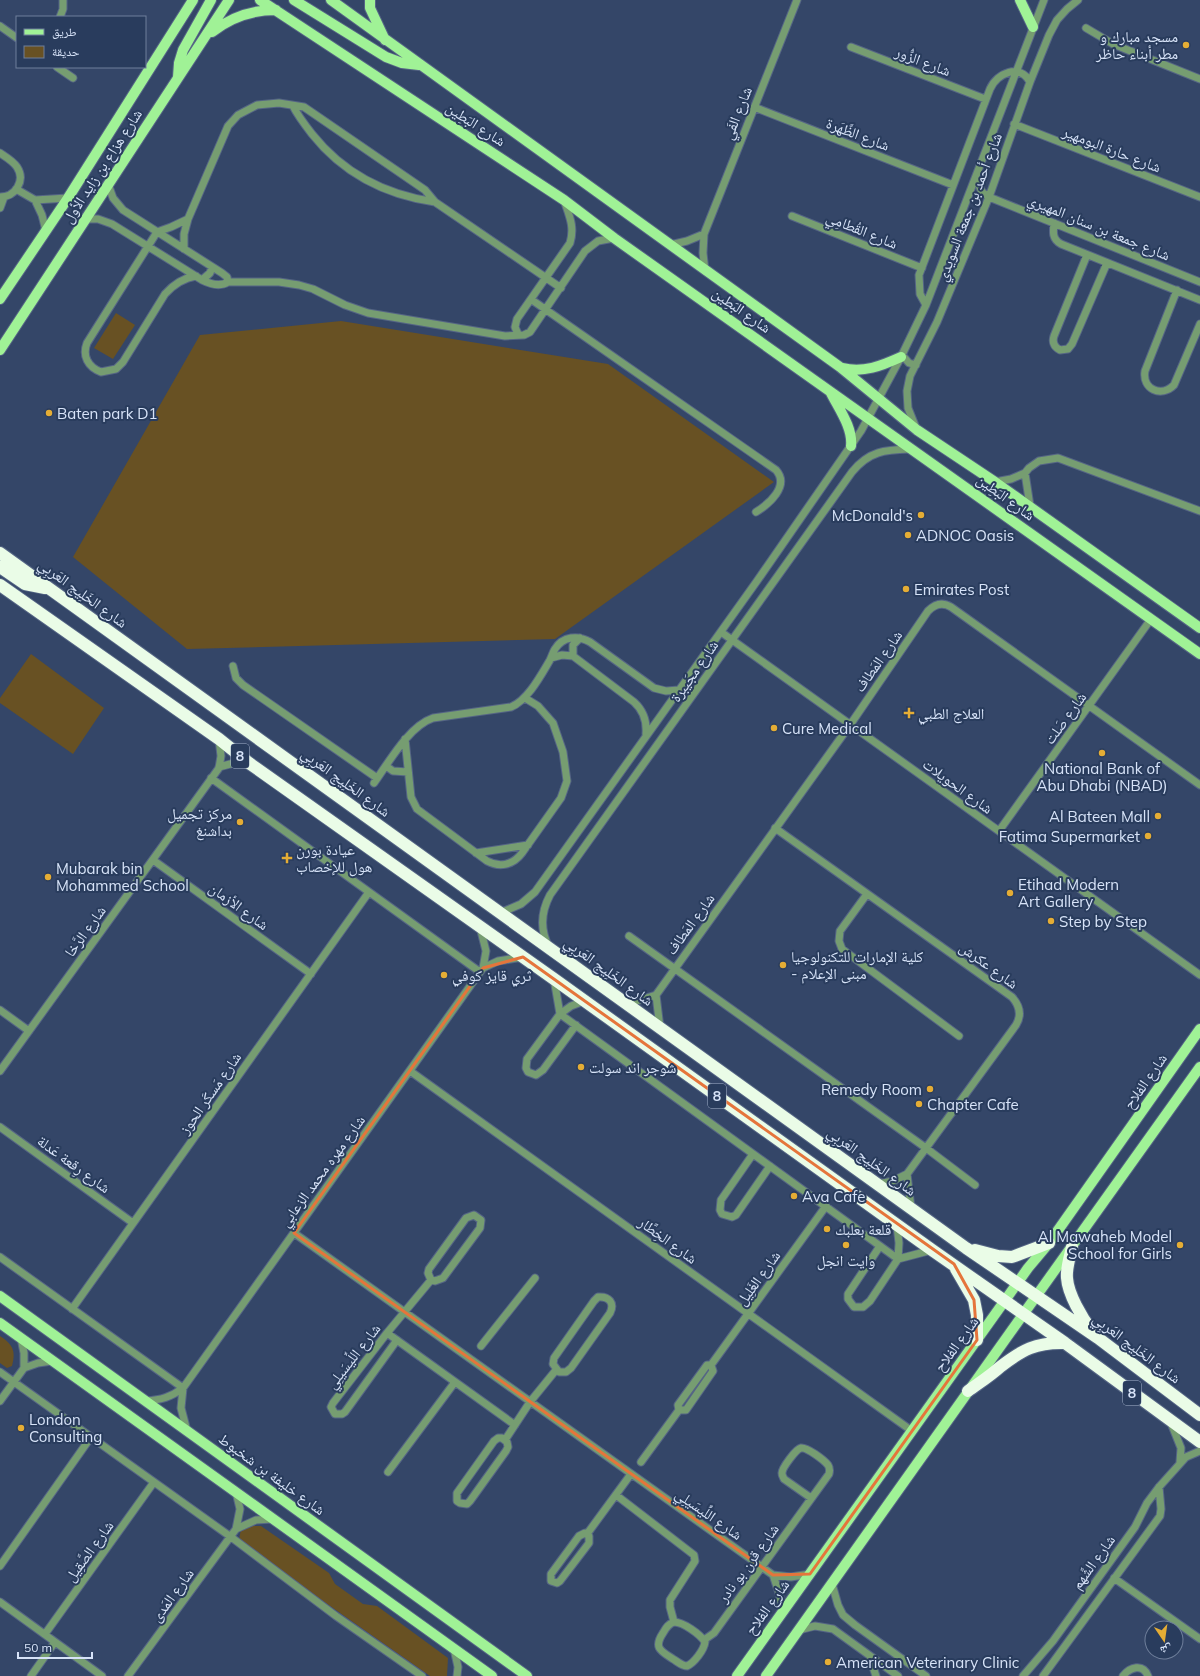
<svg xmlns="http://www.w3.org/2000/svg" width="1200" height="1676" font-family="Mulish,'Noto Naskh Arabic',sans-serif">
  <rect width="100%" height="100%" fill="#344668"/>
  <path fill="#685123" d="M 116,313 L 135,325 L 113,359 L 94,348 Z
    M 341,321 L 608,364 L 774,482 L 555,639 L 187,649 L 73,557 L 200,335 Z
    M 31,654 L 104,708 L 73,754 L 0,703 L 0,698 Z
    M 0,1336 C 13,1345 16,1350 12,1366 L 7,1368 L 0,1363 Z
    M 250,1526 L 261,1526 L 329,1573 L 335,1584 L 363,1604 L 377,1606 L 448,1658 L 447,1676 L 430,1676 L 310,1592 L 239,1540 L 241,1529 Z"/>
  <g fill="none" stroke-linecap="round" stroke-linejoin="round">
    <defs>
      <path id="minor" d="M 60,17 L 63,9 L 63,0
        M 0,26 L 17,38
        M 1086,28 L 1113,44 L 1200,79
        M 851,47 L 985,99
        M 57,67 L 73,78
        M 293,106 C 298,116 305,125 312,134 C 343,173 386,195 435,202
        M 754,107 L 953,185
        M 1014,124 L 1200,197
        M 0,153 C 6,157 13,161 17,167 C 26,181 15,197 0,197
        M 976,178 L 982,192 L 989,197 L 1200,282
        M 108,184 L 113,198 L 123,210 L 222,273 L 227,277 L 228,282
        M 16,189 L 35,200 L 68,198
        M 35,200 L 42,215 L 46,231
        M 0,208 L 4,197
        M 792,216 L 922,268
        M 85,219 L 98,219 L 112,224 L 202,280 C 210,284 220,287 228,282 L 279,282 L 299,285 L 313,289 L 345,305 L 368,313 L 505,336 L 524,335 L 530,332 L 585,251 L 598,241 L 614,238
        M 188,219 L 171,227 L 157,232 L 87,343 C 82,356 88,367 101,372 L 116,369 L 123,362 L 165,294 C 174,284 183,278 196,276
        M 1054,223 C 1053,232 1052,239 1061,244 L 1200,300
        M 670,245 L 687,241 L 704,234
        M 184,249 L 184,234 L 188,219 L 228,126 L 238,115 L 257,105 L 279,103 L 304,107 L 425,190 L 435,202 L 561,288
        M 1087,255 L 1054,336 C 1052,342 1054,347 1060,350 L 1068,349 L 1072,344 L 1107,263
        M 705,271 L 703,253 L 704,234 L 797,0
        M 202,280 L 210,273 L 212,267
        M 1177,290 L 1145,371 C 1142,389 1161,398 1174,385 L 1200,324
        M 532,300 L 776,470 C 790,486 769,504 756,512
        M 926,305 L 920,294 L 919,275 L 990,89 C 997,73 1020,63 1030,82
        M 518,334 L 515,327 L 517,319 L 570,243 C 575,227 569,215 564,200
        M 902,355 L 909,363 L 916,365
        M 916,428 L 908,408 L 907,391 L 910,376 L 937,322 L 989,197 L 1030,82 L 1049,35 L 1057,20 L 1067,9 L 1078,0
        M 1025,473 L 1030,506
        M 995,482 L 1011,479 L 1025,473 L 1029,468 L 1039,461 L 1058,458 L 1200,511
        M 721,632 L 1200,975
        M 573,656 L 573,645 L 580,638
        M 551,658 L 562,655 L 573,656 L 634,702 C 644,711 647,721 646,734
        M 233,666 L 236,678 L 243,685 L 377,778
        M 405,739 L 411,797 L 417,809 L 487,861 C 500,868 513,865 522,853 L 561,798 L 567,781 L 563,752 L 553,723 L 538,706 L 525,698
        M 386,766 L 393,771 L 408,772
        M 219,767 L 234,763 L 247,763
        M 211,778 L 480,972
        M 374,783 C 389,762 409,726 433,718 L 511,707 C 528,700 541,675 550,660 C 552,656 553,652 555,649 C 563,636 578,635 590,642 L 654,688 L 666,691 L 679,690
        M 775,828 L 1012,997 C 1020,1006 1022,1015 1016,1025 L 907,1174 L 893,1181 L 878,1184
        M 999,831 L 1151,619
        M 476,853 L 528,845
        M 153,860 L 311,974
        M 867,894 L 840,931 L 839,941 L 842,949 L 959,1036
        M 500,913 L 521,904 L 535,892 L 757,581 L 861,431 L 901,357 L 926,305 L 1044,0
        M 629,936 L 926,1148 L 975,1185
        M 549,947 C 540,930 541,912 550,895 L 852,472 C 870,450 886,450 912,449
        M 483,968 L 498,961 L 523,957
        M 554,979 L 560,1014
        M 656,995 L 660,1028
        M 627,1004 L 656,995 L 850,725 L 928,611 C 935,604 943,602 951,607 L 1200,785
        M 0,1010 L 29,1031
        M 560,1014 L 898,1259
        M 576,1025 L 543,1070 L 536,1075 L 528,1072 L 526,1068 L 527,1059 L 560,1014 L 571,1006 L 584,1001
        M 0,1071 L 219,768 L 221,756 L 219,739
        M 410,1071 L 912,1431
        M 0,1127 L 133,1223
        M 753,1154 L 721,1200 L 720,1210 L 722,1214 L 732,1217 L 736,1215 L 770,1166
        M 907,1174 L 911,1208
        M 474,1215 L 481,1220 L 480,1228 L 443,1278 L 435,1281 L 431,1280 L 428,1273 L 429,1269 L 466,1218 Z
        M 294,1233 L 773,1575 L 791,1577 L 810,1574
        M 880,1246 L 848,1294 L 848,1299 L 854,1307 L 863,1307 L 870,1301 L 898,1259 L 899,1243 L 897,1226
        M 0,1257 L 183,1388
        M 898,1259 L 932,1250
        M 598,1297 C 609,1296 615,1303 610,1313 L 571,1368 L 566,1372 L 559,1372 L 553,1364 L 554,1358 L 594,1301 Z
        M 72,1309 L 369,892
        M 387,1333 L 515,1425
        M 21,1338 L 24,1353 L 24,1368
        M 397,1340 L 345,1412 L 342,1414 L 335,1414 L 331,1407 L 333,1403 L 387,1333 L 431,1280
        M 481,1346 L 535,1278
        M 707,1365 L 711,1365 L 713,1371 L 686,1410 L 679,1410 L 678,1405 Z
        M 711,1365 L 826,1206
        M 0,1372 L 231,1537 L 336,1616 L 422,1676
        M 183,1388 L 181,1408 L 187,1431
        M 0,1401 L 24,1368 L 38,1363 L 52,1361
        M 146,1401 C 161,1400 171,1397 183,1388 L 483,968 L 486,951 L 480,927
        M 1171,1423 L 1181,1448 L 1180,1462
        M 498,1438 L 502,1438 L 507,1442 L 508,1447 L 506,1451 L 470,1501 L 467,1504 L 460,1503 L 457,1501 L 457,1493 L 494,1441 Z
        M 505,1440 L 530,1402 L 556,1370
        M 641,1462 L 679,1410
        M 388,1472 L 455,1382
        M 616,1495 L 694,1555 L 695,1561 L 670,1600 L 670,1607 L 674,1622
        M 236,1529 L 256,1520 L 273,1519
        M 585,1533 L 589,1536 L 589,1543 L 560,1581 L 557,1583 L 551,1581 L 551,1574 L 579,1536 Z
        M 587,1534 L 631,1474
        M 0,1566 L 91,1437
        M 773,1575 L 779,1593 L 783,1610
        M 1114,1578 L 1200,1639
        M 832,1584 L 838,1605 L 843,1615 L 855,1625 L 926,1676
        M 0,1602 L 102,1676
        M 674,1622 C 683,1622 700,1634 705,1642 C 704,1650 694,1663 687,1666 C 682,1666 678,1662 673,1659 C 661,1651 653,1648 663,1633 C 666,1628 668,1624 674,1622 Z
        M 799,1630 L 815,1626 L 833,1629 L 898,1676
        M 45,1634 L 154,1482
        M 704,1640 L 714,1633 L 829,1474 C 830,1470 830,1468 828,1465 C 824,1460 807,1447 801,1448 C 796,1449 782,1468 782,1473 C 782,1476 783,1476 784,1479 L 811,1498
        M 454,1649 L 458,1667 L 457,1676
        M 869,1655 L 876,1676
        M 31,1676 L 55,1642
        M 128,1676 L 236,1529 L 240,1509 L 236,1492
        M 1023,1676 L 1053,1641 L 1135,1527 L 1147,1503 L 1159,1487 L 1186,1457 L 1200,1451
        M 1043,1676 L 1160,1516 L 1161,1509 L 1159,1487
        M 1123,1676 C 1130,1667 1143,1663 1148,1676"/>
      <path id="major" d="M 260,0 L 564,200 L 614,238 L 1200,654
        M 294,0 L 386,57 L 402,63 L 419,65
        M 331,0 L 840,367 L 917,430 L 995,482 L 1200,628
        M 370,0 L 370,8 L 385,40
        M 1020,0 L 1033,27
        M 212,32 C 231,17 252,10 276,10
        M 178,77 L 179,63 L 183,50 L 211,0
        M 0,299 L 68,198 L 193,0
        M 0,350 L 229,0
        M 842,368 C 864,373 881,366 901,357
        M 831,393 C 839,409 853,428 851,446
        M 0,1296 L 527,1676
        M 0,1323 L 492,1676
        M 737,1676 L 1028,1268 L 1049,1243 L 1200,1029
        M 766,1676 C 910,1472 1055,1270 1200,1067"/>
      <path id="highway" d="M 0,553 L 966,1248 L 1098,1338 L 1200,1415
        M 0,567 L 25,584 L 45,588
        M 0,585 L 219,739 L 249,763 L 554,979 L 932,1250 L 1065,1343 L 1200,1442
        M 1072,1247 C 1070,1257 1066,1268 1067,1278 C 1068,1294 1082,1318 1092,1331
        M 975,1250 L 998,1256 L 1012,1257 L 1049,1243
        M 956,1269 L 974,1300 L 977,1315 L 977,1340
        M 968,1391 C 979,1383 990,1376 1000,1367 C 1022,1350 1036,1342 1065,1343"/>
    </defs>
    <use href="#minor" stroke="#556585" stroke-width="9"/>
    <use href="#major" stroke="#556585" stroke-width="12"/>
    <use href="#highway" stroke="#556585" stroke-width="14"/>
    <use href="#minor" stroke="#769d71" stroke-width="7"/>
    <use href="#major" stroke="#a0f296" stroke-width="10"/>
    <use href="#highway" stroke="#eafce7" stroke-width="12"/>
  </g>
  <path fill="none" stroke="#e5753b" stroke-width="3" stroke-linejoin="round" d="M 523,957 L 954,1264 L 974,1300 L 977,1340 L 810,1574 L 773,1575 L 294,1233 L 483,968 Z"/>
  <g fill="#e5ad35" stroke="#293c5d" stroke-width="1.5">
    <circle cx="1186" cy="45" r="4"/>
    <circle cx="49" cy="413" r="4"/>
    <circle cx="921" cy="515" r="4"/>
    <circle cx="908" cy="535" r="4"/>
    <circle cx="906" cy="589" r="4"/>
    <path d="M907 707h4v4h4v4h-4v4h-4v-4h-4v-4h4z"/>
    <circle cx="774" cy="728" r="4"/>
    <circle cx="1102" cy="753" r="4"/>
    <circle cx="1158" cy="816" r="4"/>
    <circle cx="240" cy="822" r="4"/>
    <circle cx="1148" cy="836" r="4"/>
    <path d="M285 852h4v4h4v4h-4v4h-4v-4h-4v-4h4z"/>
    <circle cx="48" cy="877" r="4"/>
    <circle cx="1010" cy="893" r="4"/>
    <circle cx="1051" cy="921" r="4"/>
    <circle cx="783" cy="965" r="4"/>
    <circle cx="444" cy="975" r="4"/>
    <circle cx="581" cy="1067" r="4"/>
    <circle cx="930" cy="1089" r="4"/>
    <circle cx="919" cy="1104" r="4"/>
    <circle cx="794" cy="1196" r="4"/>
    <circle cx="827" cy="1229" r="4"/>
    <circle cx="846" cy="1245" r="4"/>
    <circle cx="1180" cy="1245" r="4"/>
    <circle cx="21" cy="1428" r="4"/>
    <circle cx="828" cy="1662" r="4"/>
  </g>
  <g text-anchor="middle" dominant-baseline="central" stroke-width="4" stroke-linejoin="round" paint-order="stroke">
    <g fill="#293c5d" stroke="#a3b1ca" stroke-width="1">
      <rect x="231" y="744" width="18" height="24" rx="3"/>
      <rect x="708" y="1084" width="18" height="24" rx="3"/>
      <rect x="1123" y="1381" width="18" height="24" rx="3"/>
    </g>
    <g font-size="14" font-weight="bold" fill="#d7e3f8">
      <text x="240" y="756">8</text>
      <text x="717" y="1096">8</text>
      <text x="1132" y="1393">8</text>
    </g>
    <g font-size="15" fill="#d7e3f8" stroke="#293c5d" text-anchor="start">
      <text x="1178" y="36" text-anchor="end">مسجد مبارك و<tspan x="1178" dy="17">مطر أبناء حاظر</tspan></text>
      <text x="57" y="413">Baten park D1</text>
      <text x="913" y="515" text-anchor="end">McDonald's</text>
      <text x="916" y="535">ADNOC Oasis</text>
      <text x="914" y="589">Emirates Post</text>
      <text x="918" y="713">العلاج الطبي</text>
      <text x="782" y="728">Cure Medical</text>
      <text x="1102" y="768" text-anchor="middle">National Bank of<tspan x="1102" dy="17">Abu Dhabi (NBAD)</tspan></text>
      <text x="232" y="813" text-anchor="end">مركز تجميل<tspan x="232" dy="17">بداشنغ</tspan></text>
      <text x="1150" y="816" text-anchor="end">Al Bateen Mall</text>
      <text x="1140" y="836" text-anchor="end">Fatima Supermarket</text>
      <text x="296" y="849">عيادة بورن<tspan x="296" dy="17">هول للإخصاب</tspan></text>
      <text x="56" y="868">Mubarak bin<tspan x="56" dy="17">Mohammed School</tspan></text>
      <text x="1018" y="884">Etihad Modern<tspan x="1018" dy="17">Art Gallery</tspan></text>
      <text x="1059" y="921">Step by Step</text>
      <text x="791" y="956">كلية الإمارات للتكنولوجيا<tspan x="791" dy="17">- مبنى الإعلام</tspan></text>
      <text x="452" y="975">ثري قايز كوفي</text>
      <text x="589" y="1067">شوجر اند سولت</text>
      <text x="922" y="1089" text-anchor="end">Remedy Room</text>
      <text x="927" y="1104">Chapter Cafe</text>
      <text x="802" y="1196">Ava Cafe</text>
      <text x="835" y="1229">قلعة بعلبك</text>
      <text x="1172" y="1236" text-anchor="end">Al Mawaheb Model<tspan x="1172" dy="17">School for Girls</tspan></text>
      <text x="846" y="1260" text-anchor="middle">وايت انجل</text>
      <text x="29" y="1419">London<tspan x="29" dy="17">Consulting</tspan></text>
      <text x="836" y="1662">American Veterinary Clinic</text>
    </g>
    <g font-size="15" fill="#d7e3f8" stroke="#293c5d">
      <text transform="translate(923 61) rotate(21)">شارع الزُّور</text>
      <text transform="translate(737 113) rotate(-68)">شارع الفَي</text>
      <text transform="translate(476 124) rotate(33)">شارع البَطِين</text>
      <text transform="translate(858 134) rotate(21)">شارع الظَّهَرة</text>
      <text transform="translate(1112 149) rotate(21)">شارع حارة البومهير</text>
      <text transform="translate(102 166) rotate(-57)">شارع هزاع بن زايد الأول</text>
      <text transform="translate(969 207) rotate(-69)">شارع أحمد بن جمعة السويدي</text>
      <text transform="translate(1099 227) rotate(22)">شارع جمعة بن سنان المهيري</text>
      <text transform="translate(862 230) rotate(22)">شارع القُطامِي</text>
      <text transform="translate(742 310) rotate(35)">شارع البَطِين</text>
      <text transform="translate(1006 497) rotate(36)">شارع البَطِين</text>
      <text transform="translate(83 593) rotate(36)">شارع الخَلِيج العَربِي</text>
      <text transform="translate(878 661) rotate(-55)">شارع المَطاف</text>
      <text transform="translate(694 671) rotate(-55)">شارع مجَيبرة</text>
      <text transform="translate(1065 718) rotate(-54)">شارع صَلت</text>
      <text transform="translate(346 782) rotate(36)">شارع الخَلِيج العَربِي</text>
      <text transform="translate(958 786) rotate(36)">شارع الحويلات</text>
      <text transform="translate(239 906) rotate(36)">شارع الأزمان</text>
      <text transform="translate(690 924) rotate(-54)">شارع المَطاف</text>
      <text transform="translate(85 931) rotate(-54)">شارع الرَّخا</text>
      <text transform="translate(989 965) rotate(36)">شارع عكرش</text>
      <text transform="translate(609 971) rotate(36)">شارع الخَلِيج العَربِي</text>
      <text transform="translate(1145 1081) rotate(-55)">شارع الفلاح</text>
      <text transform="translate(210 1093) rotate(-55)">شارع مَسكَر الحوز</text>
      <text transform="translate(872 1161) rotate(36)">شارع الخَلِيج العَربِي</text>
      <text transform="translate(74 1164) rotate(36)">شارع رِقعة عَدلة</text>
      <text transform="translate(322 1171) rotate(-54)">شارع مهره محمد الزعابي</text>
      <text transform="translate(668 1240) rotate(36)">شارع الخِطَّار</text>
      <text transform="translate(758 1278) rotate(-54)">شارع الغَلِيل</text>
      <text transform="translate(956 1344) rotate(-54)">شارع الفلاح</text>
      <text transform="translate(1137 1348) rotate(37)">شارع الخَلِيج العَربِي</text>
      <text transform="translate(353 1356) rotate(-52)">شارع اللِّيسَيلِي</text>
      <text transform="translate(272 1474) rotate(36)">شارع خليفة بن شخبوط</text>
      <text transform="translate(709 1514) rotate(35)">شارع اللِّيسَيلِي</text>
      <text transform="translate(89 1551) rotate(-54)">شارع الصَّقِيل</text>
      <text transform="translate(1093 1562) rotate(-54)">شارع الشَّهم</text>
      <text transform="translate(748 1563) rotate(-54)">شارع قرن بو نادر</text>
      <text transform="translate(172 1595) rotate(-54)">شارع المَدى</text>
      <text transform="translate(767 1607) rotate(-54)">شارع الفلاح</text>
    </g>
  </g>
  <rect x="16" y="16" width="130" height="52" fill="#293c5d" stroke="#6f7f9b"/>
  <rect x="24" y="29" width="20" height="6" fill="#a0f296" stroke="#6f7f9b"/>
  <text x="52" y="36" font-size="12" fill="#d7e3f8">طريق</text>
  <rect x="24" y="46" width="20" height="12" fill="#685123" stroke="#6f7f9b"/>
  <text x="52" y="56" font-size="12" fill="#d7e3f8">حديقة</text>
  <g transform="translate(1164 1640) rotate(167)"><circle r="19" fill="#293c5d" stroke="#6f7f9b"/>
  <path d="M0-3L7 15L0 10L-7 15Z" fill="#e5ad35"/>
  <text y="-6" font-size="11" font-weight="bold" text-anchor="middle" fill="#d7e3f8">ش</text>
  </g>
  <path d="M18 1652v6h74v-6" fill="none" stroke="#d7e3f8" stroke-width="2"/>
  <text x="24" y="1652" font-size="12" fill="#d7e3f8" stroke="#293c5d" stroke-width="3" paint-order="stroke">50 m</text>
</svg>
